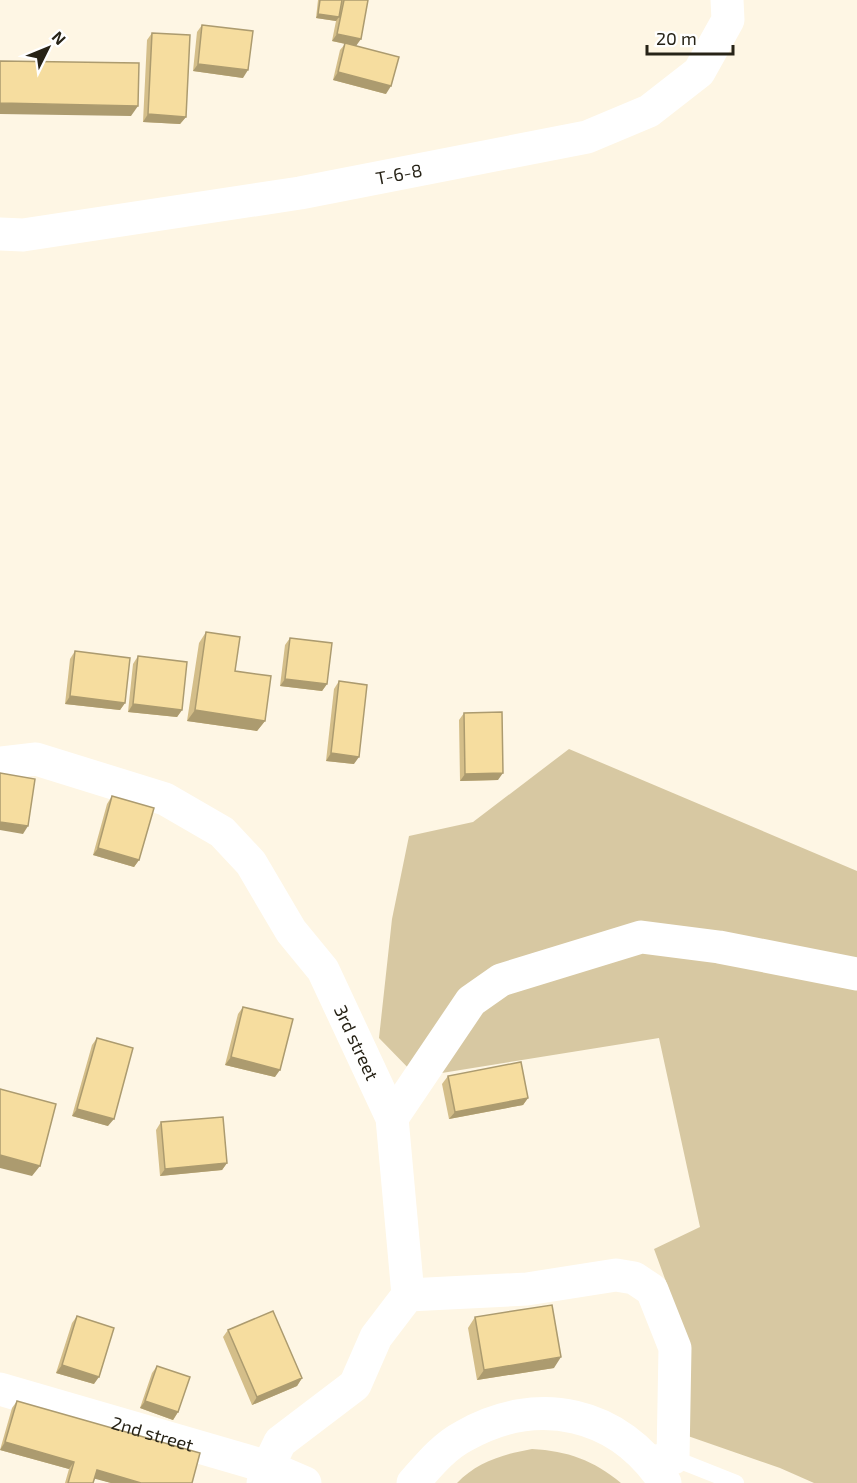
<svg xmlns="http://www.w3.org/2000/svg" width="857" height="1483" font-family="'Exo 2',sans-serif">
  <rect width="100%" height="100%" fill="#fef6e4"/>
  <path fill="#d7c8a2" d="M 569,749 L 857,871 L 857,1483 L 814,1483 L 780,1468 L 685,1435 L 690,1347 L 654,1249 L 700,1227 L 659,1038 L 417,1077 L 379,1038 L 392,919 L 409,836 L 473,822 Z
    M 532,1449 C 568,1451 593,1460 621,1483 L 457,1483 C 477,1462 504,1454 532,1449 Z"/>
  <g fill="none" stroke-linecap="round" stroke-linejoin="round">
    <path stroke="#fff" stroke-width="16" d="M 673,1458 L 736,1483"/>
    <g stroke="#fff" stroke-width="33">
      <path id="s1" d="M 0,763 L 36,759 L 165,799 L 222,832 L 251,863 L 291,931 L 323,970 L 392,1118 L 408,1295 L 376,1337 L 355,1385 L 280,1442 L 268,1467 L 263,1483"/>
      <path d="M 392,1118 L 471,1001 L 501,980 L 641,937 L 719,947 L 857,974"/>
      <path d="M 408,1295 L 527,1289 L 616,1275 L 634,1278 L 652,1290 L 675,1348 L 673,1458 L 651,1462"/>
      <path id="s2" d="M 0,1389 L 268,1467 L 305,1483"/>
    </g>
    <path stroke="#fff" stroke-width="33" id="s3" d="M 0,234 L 23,235 L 300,193 L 587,137 L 649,111 L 699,72 L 728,20 L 727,0"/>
    <path stroke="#fff" stroke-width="33" d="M 413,1483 C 428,1466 443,1447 464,1436 C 538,1394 619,1412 665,1483"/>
  </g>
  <path fill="#d4be89" d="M 318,0 L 368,0 L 356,46 L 386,94 L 333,80 L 340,50 L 345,44 L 332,41 L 336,21 L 316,18 Z
    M 202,25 L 243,78 L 193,71 L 197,32 Z
    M 152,33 L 186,117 L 180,124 L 143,122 L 147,40 Z
    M 206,632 L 235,671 L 265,721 L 257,731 L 187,721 L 199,643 Z
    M 290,638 L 327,684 L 322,691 L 280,686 L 285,645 Z
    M 75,651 L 125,703 L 120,710 L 65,704 L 70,659 Z
    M 138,656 L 182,710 L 177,717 L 128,712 L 133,664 Z
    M 339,681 L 354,764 L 326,761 L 334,689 Z
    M 464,713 L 498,780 L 460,781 L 459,720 Z
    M 112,796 L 139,860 L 134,867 L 93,855 L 107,804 Z
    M 243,1007 L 275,1077 L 225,1065 L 238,1014 Z
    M 97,1038 L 108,1126 L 72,1116 L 92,1045 Z
    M 448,1076 L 528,1098 L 523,1105 L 449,1119 L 442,1084 Z
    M 161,1122 L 227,1163 L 222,1170 L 160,1176 L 156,1130 Z
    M 77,1316 L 94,1384 L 56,1373 L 72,1323 Z
    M 475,1317 L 554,1368 L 477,1380 L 468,1328 Z
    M 228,1330 L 302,1378 L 297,1386 L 252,1405 L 223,1337 Z
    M 157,1366 L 178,1412 L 173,1420 L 140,1408 L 152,1373 Z
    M 17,1401 L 192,1483 L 111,1483 L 95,1478 L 93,1483 L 65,1483 L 69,1469 L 0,1450 L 12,1408 Z"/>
  <path fill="#ac9b6f" d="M 318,14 L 339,17 L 336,21 L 316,18 Z
    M 337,34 L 361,39 L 356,46 L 332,41 Z
    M 198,64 L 248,70 L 243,78 L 193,71 Z
    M 338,72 L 391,86 L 386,94 L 333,80 Z
    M 0,103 L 138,106 L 131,116 L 0,114 Z
    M 148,114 L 186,117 L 180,124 L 143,122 Z
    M 285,679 L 327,684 L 322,691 L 280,686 Z
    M 70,696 L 125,703 L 120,710 L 65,704 Z
    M 133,704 L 182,710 L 177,717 L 128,712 Z
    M 195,710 L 265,721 L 257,731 L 187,721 Z
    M 331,753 L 359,757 L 354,764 L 326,761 Z
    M 503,773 L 498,780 L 460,781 L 465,774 Z
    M 0,822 L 28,826 L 23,834 L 0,830 Z
    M 98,848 L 139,860 L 134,867 L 93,855 Z
    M 231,1057 L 280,1070 L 275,1077 L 225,1065 Z
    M 528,1098 L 523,1105 L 449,1119 L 455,1112 Z
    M 77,1109 L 114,1119 L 108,1126 L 72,1116 Z
    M 0,1155 L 40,1166 L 32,1176 L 0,1168 Z
    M 227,1163 L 222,1170 L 160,1176 L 165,1169 Z
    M 561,1357 L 554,1368 L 477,1380 L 484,1370 Z
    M 62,1365 L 99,1377 L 94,1384 L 56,1373 Z
    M 302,1378 L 297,1386 L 252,1405 L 257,1397 Z
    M 145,1401 L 178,1412 L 173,1420 L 140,1408 Z
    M 5,1442 L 74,1462 L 69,1469 L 0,1450 Z
    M 97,1470 L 141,1483 L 111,1483 L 92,1478 Z"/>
  <path fill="#f6dd9f" stroke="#ac9b6f" stroke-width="1.5" d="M 320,0 L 342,0 L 339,17 L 318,14 Z
    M 344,0 L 368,0 L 361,39 L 337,34 Z
    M 202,25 L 253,31 L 248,70 L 198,64 Z
    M 152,33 L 190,35 L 186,117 L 148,114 Z
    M 345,43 L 399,57 L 391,86 L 338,72 Z
    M 0,61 L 139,63 L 138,106 L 0,103 Z
    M 206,632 L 240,637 L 235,671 L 271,676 L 265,721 L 195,710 Z
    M 290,638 L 332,643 L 327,684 L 285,679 Z
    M 75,651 L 130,658 L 125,703 L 70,696 Z
    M 138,656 L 187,662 L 182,710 L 133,704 Z
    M 339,681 L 367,685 L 359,757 L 331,753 Z
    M 502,712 L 503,773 L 465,774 L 464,713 Z
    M 0,773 L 35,779 L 28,826 L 0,822 Z
    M 112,796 L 154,808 L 139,860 L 98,848 Z
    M 243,1007 L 293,1019 L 280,1070 L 231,1057 Z
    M 97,1038 L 133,1048 L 114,1119 L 77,1109 Z
    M 521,1062 L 528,1098 L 455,1112 L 448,1076 Z
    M 0,1089 L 56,1104 L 40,1166 L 0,1155 Z
    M 223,1117 L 227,1163 L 165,1169 L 161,1122 Z
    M 552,1305 L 561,1357 L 484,1370 L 475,1317 Z
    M 273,1311 L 302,1378 L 257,1397 L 228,1330 Z
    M 77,1316 L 114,1328 L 99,1377 L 62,1365 Z
    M 157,1366 L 190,1377 L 178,1412 L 145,1401 Z
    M 17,1401 L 200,1453 L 192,1483 L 141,1483 L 97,1470 L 93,1483 L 68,1483 L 74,1462 L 5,1442 Z"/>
  <g text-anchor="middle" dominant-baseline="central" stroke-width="4.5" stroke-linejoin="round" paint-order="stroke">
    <g font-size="18" fill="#272317" stroke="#fff">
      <text stroke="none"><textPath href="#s3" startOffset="404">T-6-8</textPath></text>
      <text stroke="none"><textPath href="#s1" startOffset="489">3rd street</textPath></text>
      <text stroke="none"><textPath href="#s2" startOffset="159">2nd street</textPath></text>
    </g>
  </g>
  <g transform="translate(48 48) rotate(47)" stroke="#ffffff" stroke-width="4.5" paint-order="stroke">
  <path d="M0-4.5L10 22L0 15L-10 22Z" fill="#272317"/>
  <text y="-9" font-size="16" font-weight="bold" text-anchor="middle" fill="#272317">N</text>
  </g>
  <path d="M647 45v9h86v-9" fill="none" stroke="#272317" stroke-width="3"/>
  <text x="656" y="45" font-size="18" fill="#272317" stroke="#ffffff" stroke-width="4.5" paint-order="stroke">20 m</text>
</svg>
